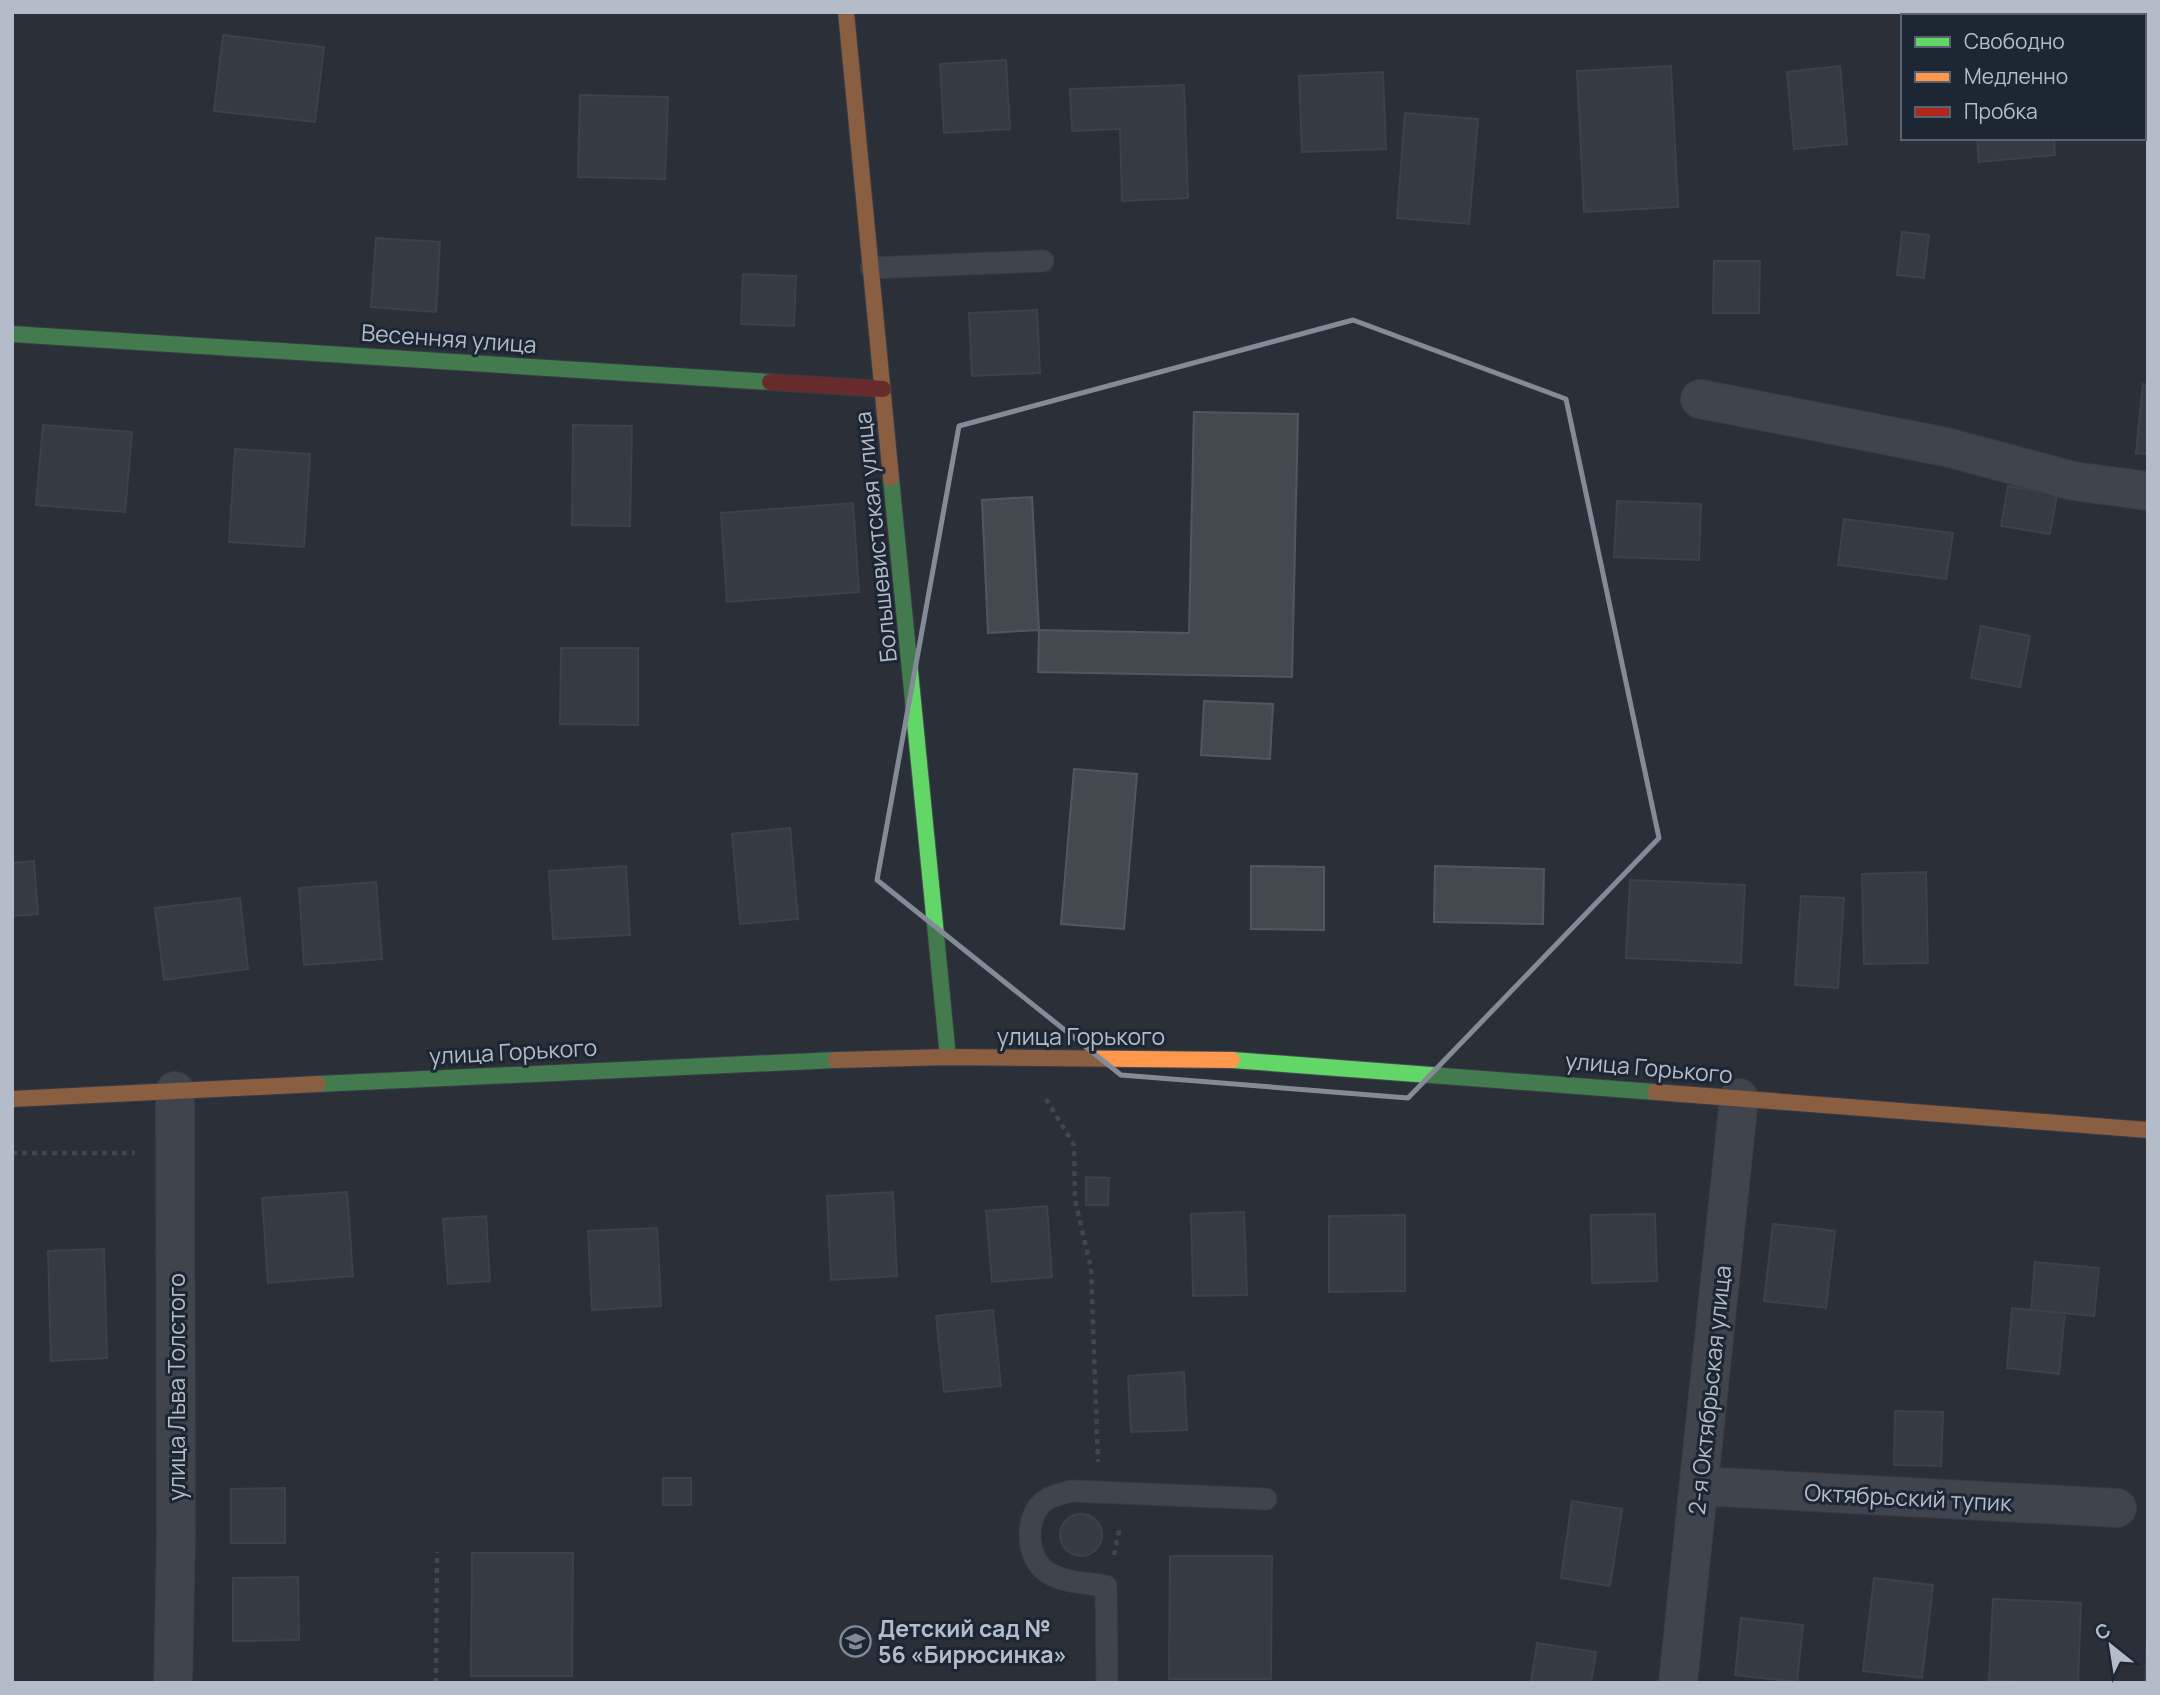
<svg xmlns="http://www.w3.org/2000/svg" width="2160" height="1695" font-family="Manrope,sans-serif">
  <rect width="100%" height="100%" fill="#2a3038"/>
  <path fill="#444950" stroke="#52575f" stroke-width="2" d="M 223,35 L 324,47 L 315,122 L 214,111 Z
    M 1006,60 L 1010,129 L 944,133 L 940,64 Z
    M 1671,66 L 1678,207 L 1584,212 L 1577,71 Z
    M 1840,66 L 1847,144 L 1794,149 L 1787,72 Z
    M 1383,72 L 1386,149 L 1302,152 L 1299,76 Z
    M 1184,85 L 1188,198 L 1122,201 L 1120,129 L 1072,131 L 1070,89 Z
    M 580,95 L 668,97 L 665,179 L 578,177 Z
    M 1405,113 L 1478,119 L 1469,224 L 1397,218 Z
    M 1977,138 L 2054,138 L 2055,155 L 1979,162 Z
    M 1902,232 L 1929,235 L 1924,278 L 1897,275 Z
    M 376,238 L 440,242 L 436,312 L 371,307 Z
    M 1714,261 L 1760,261 L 1759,313 L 1713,313 Z
    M 743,274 L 796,276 L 794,326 L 741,324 Z
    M 1037,310 L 1040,373 L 972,376 L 969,313 Z
    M 2143,384 L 2148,385 L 2148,454 L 2136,453 Z
    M 1194,412 L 1298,414 L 1292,677 L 1038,672 L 1039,630 L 1189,633 Z
    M 43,425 L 132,432 L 125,512 L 36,505 Z
    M 573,425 L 632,426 L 630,526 L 572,525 Z
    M 235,449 L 310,454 L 304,547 L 229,542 Z
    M 2008,486 L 2057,495 L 2050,534 L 2001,526 Z
    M 1032,497 L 1039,630 L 988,633 L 982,500 Z
    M 1617,501 L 1701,504 L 1699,560 L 1614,557 Z
    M 853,503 L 859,592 L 727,602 L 721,513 Z
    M 1844,519 L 1953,533 L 1946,579 L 1838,565 Z
    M 1981,626 L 2030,636 L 2020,687 L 1971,678 Z
    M 561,648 L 638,648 L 638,725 L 560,724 Z
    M 1204,701 L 1273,704 L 1270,759 L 1201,755 Z
    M 1074,769 L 1137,774 L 1124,929 L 1061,924 Z
    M 790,828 L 798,919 L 740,924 L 732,834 Z
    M 34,861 L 38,914 L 12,916 L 12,863 Z
    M 626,866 L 630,935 L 553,939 L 549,871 Z
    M 1251,866 L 1324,867 L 1324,930 L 1251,929 Z
    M 1435,866 L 1544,869 L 1543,924 L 1434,922 Z
    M 1926,872 L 1928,963 L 1864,964 L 1862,874 Z
    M 1630,880 L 1745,885 L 1741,963 L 1626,958 Z
    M 376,882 L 382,959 L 304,965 L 299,888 Z
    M 1801,896 L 1844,898 L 1838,988 L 1795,985 Z
    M 240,898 L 248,969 L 164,980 L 155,908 Z
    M 1086,1177 L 1109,1178 L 1108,1205 L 1086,1205 Z
    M 347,1192 L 353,1276 L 268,1283 L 262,1198 Z
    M 893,1192 L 897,1276 L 831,1280 L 827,1196 Z
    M 1047,1206 L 1052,1277 L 992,1282 L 986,1211 Z
    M 1244,1212 L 1247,1295 L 1193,1296 L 1191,1214 Z
    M 1655,1214 L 1657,1281 L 1592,1283 L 1591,1215 Z
    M 1405,1215 L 1405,1291 L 1329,1292 L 1329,1216 Z
    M 486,1216 L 490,1281 L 448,1284 L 443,1219 Z
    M 1773,1224 L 1835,1231 L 1826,1308 L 1764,1301 Z
    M 657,1228 L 661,1306 L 592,1310 L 588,1231 Z
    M 104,1249 L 107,1358 L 51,1361 L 48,1251 Z
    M 2035,1262 L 2099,1268 L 2094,1316 L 2031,1310 Z
    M 2012,1308 L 2065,1313 L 2059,1374 L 2007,1368 Z
    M 993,1310 L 1001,1386 L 944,1392 L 936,1316 Z
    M 1184,1372 L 1187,1430 L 1131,1432 L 1128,1376 Z
    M 1895,1411 L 1943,1412 L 1941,1466 L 1894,1465 Z
    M 663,1478 L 691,1478 L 691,1505 L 663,1505 Z
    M 285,1488 L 285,1543 L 231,1543 L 231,1489 Z
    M 1572,1501 L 1622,1509 L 1610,1586 L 1561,1578 Z
    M1060 1535a21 21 0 1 1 42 0a21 21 0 1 1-42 0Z
    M 472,1553 L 573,1553 L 572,1676 L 471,1676 Z
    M 1170,1556 L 1272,1556 L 1271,1679 L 1169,1679 Z
    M 298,1577 L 299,1640 L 233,1641 L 233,1578 Z
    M 1874,1578 L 1933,1585 L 1922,1678 L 1863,1671 Z
    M 1993,1599 L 2081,1603 L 2078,1683 L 1989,1681 Z
    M 2148,1615 L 2148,1683 L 2145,1683 Z
    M 1741,1618 L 1803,1625 L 1797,1682 L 1735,1675 Z
    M 1537,1643 L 1596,1652 L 1591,1683 L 1531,1683 Z"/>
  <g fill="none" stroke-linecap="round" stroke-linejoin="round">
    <defs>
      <path id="lane" d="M 871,268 L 1043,261
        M 1107,1683 L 1106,1586 C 1087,1583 1063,1583 1047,1572 C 1025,1558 1024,1514 1046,1500 C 1053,1495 1064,1493 1072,1491 L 1266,1499"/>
      <path id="street" d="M 1700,399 L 1946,447 L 2073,481 L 2148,491
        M 1699,1486 L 2117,1508
        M 173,1683 L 176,1535 L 175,1091
        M 1678,1683 L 1739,1098"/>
      <path id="fast" d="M 12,334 L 770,382
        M 891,478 L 948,1057
        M 1232,1060 L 1655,1092
        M 318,1084 L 836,1060"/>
      <path id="slow" d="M 846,12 L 891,478
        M 836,1060 L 948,1057 L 1232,1060
        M 1655,1092 L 2148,1130
        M 12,1099 L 318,1084"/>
      <path id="jam" d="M 770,382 L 883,389"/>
    </defs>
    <use href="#lane" stroke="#484c53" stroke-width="23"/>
    <use href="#street" stroke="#484c53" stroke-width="40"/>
    <use href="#fast" stroke="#484c53" stroke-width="18"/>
    <use href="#slow" stroke="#484c53" stroke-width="18"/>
    <use href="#jam" stroke="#484c53" stroke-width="18"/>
    <path stroke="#5d636a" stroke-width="4.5" stroke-dasharray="5 5" stroke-linecap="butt" d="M 1046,1099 L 1074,1145 L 1075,1200 L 1091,1268 L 1098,1462
      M 12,1153 L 135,1153
      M 1114,1555 L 1120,1526
      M 436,1683 L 437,1552"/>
    <use href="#lane" stroke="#5a5e66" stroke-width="21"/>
    <use href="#street" stroke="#5a5e66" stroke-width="38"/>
    <use href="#fast" stroke="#63d668" stroke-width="16"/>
    <use href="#slow" stroke="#ff974d" stroke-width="16"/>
    <use href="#jam" stroke="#b3261e" stroke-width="16"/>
  </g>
  <path d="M0 0H2160V1695H0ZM 1353,320 L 1566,399 L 1659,838 L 1408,1098 L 1121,1075 L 877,880 L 959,426 Z" fill="#2a3038" fill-opacity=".55" fill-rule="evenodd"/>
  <path fill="none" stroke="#848b96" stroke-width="5" stroke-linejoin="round" d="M 1353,320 L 1566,399 L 1659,838 L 1408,1098 L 1121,1075 L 877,880 L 959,426 Z"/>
  <defs>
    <symbol id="school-ring" viewBox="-11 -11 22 22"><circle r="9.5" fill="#1d2633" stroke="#848b96" stroke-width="1.5"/><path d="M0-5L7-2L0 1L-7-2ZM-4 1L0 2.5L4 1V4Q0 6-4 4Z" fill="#848b96"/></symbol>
  </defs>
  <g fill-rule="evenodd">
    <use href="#school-ring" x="838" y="1624" width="35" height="35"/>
  </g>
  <g text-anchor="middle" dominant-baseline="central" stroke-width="6" stroke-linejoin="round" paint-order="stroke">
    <g font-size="23" fill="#b4bcc9" stroke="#1d2633">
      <text transform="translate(449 338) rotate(4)">Весенняя улица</text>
      <text transform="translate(875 537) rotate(-96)">Большевистская улица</text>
      <text x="1081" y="1036">улица Горького</text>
      <text transform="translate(513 1051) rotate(-3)">улица Горького</text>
      <text transform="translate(1649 1067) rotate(5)">улица Горького</text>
      <text transform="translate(176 1387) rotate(-90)">улица Льва Толстого</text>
      <text transform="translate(1709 1390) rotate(-84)">2-я Октябрьская улица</text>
      <text transform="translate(1908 1497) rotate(3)">Октябрьский тупик</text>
    </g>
    <g font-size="23" font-weight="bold" fill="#b4bcc9" stroke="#1d2633" text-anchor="start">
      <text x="878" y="1628">Детский сад №<tspan x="878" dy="26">56 «Бирюсинка»</tspan></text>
    </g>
  </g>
  <rect width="2160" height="1695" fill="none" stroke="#b4bcc9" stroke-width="28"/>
  <rect x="1901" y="14" width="245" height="126" fill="#1d2633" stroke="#59626f" stroke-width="2"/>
  <rect x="1915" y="37" width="35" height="10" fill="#63d668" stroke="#59626f" stroke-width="2"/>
  <text x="1964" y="49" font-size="21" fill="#b4bcc9">Свободно</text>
  <rect x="1915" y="72" width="35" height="10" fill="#ff974d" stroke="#59626f" stroke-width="2"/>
  <text x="1964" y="84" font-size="21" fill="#b4bcc9">Медленно</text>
  <rect x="1915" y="107" width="35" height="10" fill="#b3261e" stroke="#59626f" stroke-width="2"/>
  <text x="1964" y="119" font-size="21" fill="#b4bcc9">Пробка</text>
  <g transform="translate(2111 1646) rotate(330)" stroke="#1d2633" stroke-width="5" paint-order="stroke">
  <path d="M0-5L12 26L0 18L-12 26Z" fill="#b4bcc9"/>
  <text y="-10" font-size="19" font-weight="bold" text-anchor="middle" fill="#b4bcc9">С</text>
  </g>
</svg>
